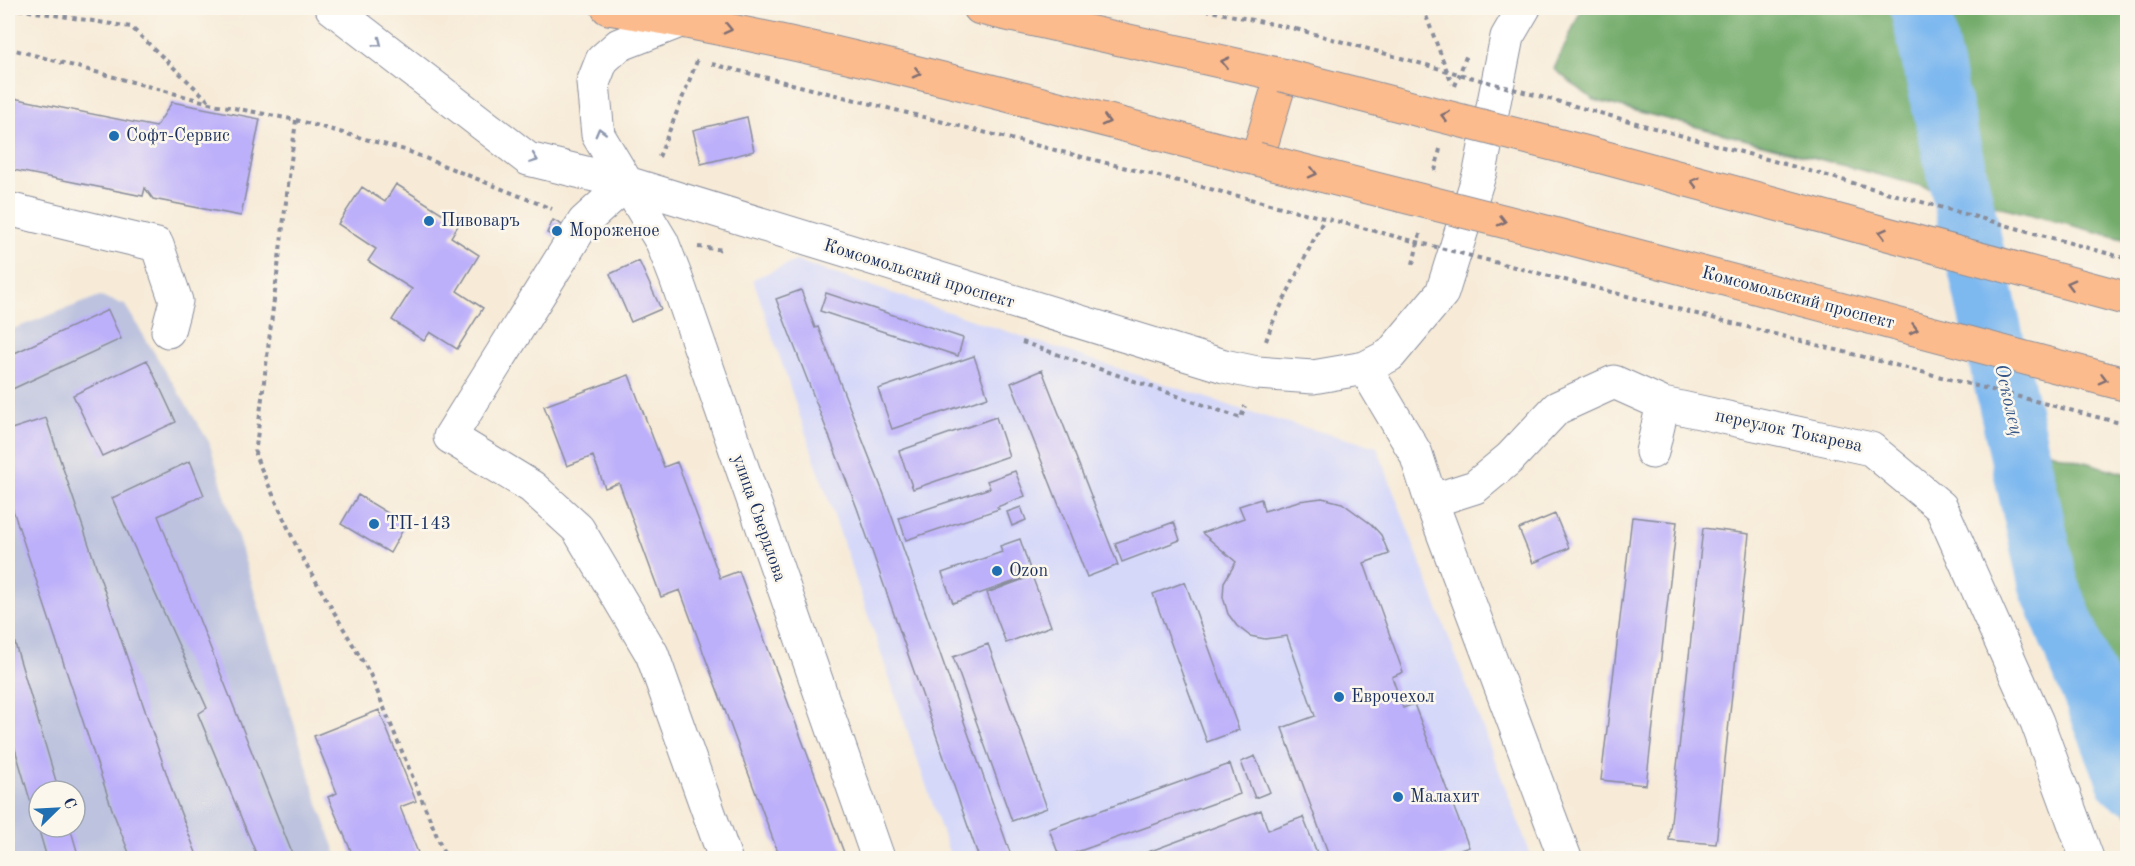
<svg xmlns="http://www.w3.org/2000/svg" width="2135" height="866" font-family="'Old Standard TT',serif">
  <rect width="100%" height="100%" fill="#fbf7ec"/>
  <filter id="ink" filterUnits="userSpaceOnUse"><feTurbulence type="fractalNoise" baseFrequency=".0167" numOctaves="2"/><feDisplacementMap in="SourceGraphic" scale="12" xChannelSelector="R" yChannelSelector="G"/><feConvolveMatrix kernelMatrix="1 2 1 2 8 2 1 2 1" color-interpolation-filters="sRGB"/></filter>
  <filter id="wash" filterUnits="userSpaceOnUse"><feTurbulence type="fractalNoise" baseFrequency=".008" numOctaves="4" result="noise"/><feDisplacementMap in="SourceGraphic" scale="24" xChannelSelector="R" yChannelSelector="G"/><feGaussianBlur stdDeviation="1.35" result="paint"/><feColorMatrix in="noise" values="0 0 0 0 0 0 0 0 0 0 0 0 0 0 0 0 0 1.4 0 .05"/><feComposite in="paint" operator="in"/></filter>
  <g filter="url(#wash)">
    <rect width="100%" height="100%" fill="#f7ebd8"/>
    <path fill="#d5d8f9" d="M 796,261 L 1255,414 L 1377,447 L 1532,858 L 951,858 L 753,279 Z"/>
    <path fill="#bdc3de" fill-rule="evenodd" d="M 100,296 L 125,305 L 209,442 L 319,806 L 338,858 L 8,858 L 8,331 ZM 39,791 L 75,791 L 75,827 L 39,827 Z"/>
    <path fill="#72ab6a" stroke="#466d64" stroke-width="1.5" d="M 1582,8 L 2127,8 L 2127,240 L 1594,100 L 1554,69 Z
      M 2011,441 L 2127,474 L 2127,815 L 2085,712 L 2023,575 Z"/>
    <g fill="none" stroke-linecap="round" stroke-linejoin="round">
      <path stroke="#7db8ef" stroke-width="60" d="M 1920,8 L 2049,586 L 2128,782"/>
    </g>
    <g id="blocks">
      <path fill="#bdb0fa" d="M 8,97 L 156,127 L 172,102 L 260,119 L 241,216 L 153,199 L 145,188 L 143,196 L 8,169 Z
        M 747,117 L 754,151 L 701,164 L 693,130 Z
        M 396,184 L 459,224 L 451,237 L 479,255 L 457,291 L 483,308 L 457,349 L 430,332 L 424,341 L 392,320 L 412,289 L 368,261 L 376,249 L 338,224 L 362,187 L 385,202 Z
        M 553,220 L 568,228 L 562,240 L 547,233 Z
        M 639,261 L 661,309 L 631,322 L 610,274 Z
        M 801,290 L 815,328 L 818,327 L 885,497 L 1012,858 L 979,858 L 857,508 L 776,299 Z
        M 826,293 L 963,338 L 958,356 L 820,311 Z
        M 108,310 L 121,339 L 8,391 L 8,356 Z
        M 974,356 L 988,397 L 892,429 L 878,389 Z
        M 147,360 L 176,422 L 102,456 L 73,395 Z
        M 1042,370 L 1118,565 L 1087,577 L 1011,383 Z
        M 629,375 L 664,467 L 677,462 L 720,578 L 739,571 L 846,858 L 780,858 L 680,590 L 661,597 L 619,483 L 605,488 L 593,456 L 567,466 L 544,406 Z
        M 996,417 L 1009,456 L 913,489 L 899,451 Z
        M 46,418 L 173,793 L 198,858 L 131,858 L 113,812 L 8,495 L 8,430 Z
        M 190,461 L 204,495 L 158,516 L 294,858 L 258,858 L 198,714 L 207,708 L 112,498 Z
        M 1015,471 L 1025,496 L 997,507 L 999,509 L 906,540 L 899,518 L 990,488 L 987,481 Z
        M 358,495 L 406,524 L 390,553 L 341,524 Z
        M 1322,498 L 1342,503 L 1371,524 L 1381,535 L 1389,554 L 1364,563 L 1403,672 L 1392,677 L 1403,708 L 1414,704 L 1469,847 L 1438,858 L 1330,858 L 1282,728 L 1315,716 L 1287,636 L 1265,639 L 1250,636 L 1237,626 L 1228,614 L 1223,597 L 1224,582 L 1236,562 L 1202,533 L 1244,518 L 1239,506 L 1261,499 L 1264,511 L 1299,501 Z
        M 1021,507 L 1026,520 L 1012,526 L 1007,512 Z
        M 1555,514 L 1569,548 L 1533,563 L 1519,529 Z
        M 1632,517 L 1677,522 L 1646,785 L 1601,780 Z
        M 1174,522 L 1180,540 L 1122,562 L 1115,543 Z
        M 1703,528 L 1749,534 L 1716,844 L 1669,840 Z
        M 1020,539 L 1032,575 L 953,603 L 942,573 L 1002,552 L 1000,546 Z
        M 1032,576 L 1051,626 L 1006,643 L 987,593 Z
        M 1185,582 L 1239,730 L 1207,742 L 1153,594 Z
        M 8,620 L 59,791 L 39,791 L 39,827 L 70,827 L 79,858 L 47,858 L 8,725 Z
        M 988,644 L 1047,808 L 1012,821 L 953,657 Z
        M 379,710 L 416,801 L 400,807 L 420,858 L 354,858 L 328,797 L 337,793 L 314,736 Z
        M 1255,756 L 1270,792 L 1255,798 L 1241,762 Z
        M 1230,764 L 1240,794 L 1060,858 L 1049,829 Z
        M 1261,810 L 1268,830 L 1303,817 L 1319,858 L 1132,858 Z"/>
    </g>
  </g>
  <g filter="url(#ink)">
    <use href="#blocks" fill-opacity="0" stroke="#898d9b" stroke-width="1.5"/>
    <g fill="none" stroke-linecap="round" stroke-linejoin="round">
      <defs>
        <path id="minor" d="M 332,8 L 528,159 L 627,183 L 1224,366 L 1257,373 L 1313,377 L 1365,368 L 1390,355 L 1442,293 L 1480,172 L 1507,37 L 1524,8
          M 683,20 L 619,45 L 602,60 L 593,83 L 598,135 L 662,242 L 676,278 L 878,858
          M 627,183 L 584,222 L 450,437 L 532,487 L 578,529 L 652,654 L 725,858
          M 8,209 L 157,245 L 176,301 L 168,331
          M 1365,368 L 1416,454 L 1431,501 L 1475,487 L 1510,458 L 1557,408 L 1614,382 L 1663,404 L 1871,449 L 1941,507 L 2037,722 L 2087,858
          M 1652,452 L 1663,404
          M 1431,501 L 1565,858"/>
        <path id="major" d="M 608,8 C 827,44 1042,105 1257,159 L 1282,75 L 980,8"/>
      </defs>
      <use href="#minor" stroke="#898d9b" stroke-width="35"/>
      <use href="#major" stroke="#898d9b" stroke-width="35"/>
      <path stroke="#898d9b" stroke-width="4" stroke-dasharray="4.5 4.5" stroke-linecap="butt" d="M 10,8 L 131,27 L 211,103
        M 1196,8 L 1296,29
        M 1423,8 L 1452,84
        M 8,48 L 213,104 L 296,120 L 405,150 L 552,209
        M 712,64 L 1250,199
        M 1455,86 L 1467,54
        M 296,120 L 255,455 L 299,552 L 370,674 L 446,858
        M 659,157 L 697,61 L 699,61
        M 1435,171 L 1440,149
        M 698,247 L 724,250
        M 1413,264 L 1420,234
        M 1266,341 L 1272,324 L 1324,219
        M 1022,342 L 1241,418 L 1245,406"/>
      <use href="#minor" stroke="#fff" stroke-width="33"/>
      <use href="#major" stroke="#fbbb8c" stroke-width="33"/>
      <defs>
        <path id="major-bridge" d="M 1282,75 L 1584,152 L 2128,299
          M 1257,159 L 1542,231 L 2128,385"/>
      </defs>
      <use href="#major-bridge" stroke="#898d9b" stroke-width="35" stroke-linecap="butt"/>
      <path stroke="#898d9b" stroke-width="4" stroke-dasharray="4.5 4.5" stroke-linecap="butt" d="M 1296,29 L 2128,259
        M 1250,199 L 2128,425"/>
      <use href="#major-bridge" stroke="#fbbb8c" stroke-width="33"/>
    </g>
    <defs><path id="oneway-chevron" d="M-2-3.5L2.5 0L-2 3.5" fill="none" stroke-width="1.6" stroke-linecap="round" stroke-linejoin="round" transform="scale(1.5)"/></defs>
    <g stroke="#806e73">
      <use href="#oneway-chevron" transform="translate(728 29) rotate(13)"/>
      <use href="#oneway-chevron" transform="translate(1225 62) rotate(-167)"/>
      <use href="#oneway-chevron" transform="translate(917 73) rotate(14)"/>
      <use href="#oneway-chevron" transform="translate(1445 116) rotate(-166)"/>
      <use href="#oneway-chevron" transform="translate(1106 121) rotate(14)"/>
      <use href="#oneway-chevron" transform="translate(1313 173) rotate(14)"/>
      <use href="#oneway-chevron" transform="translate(1695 182) rotate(-165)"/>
      <use href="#oneway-chevron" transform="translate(1502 221) rotate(14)"/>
      <use href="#oneway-chevron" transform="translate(1883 233) rotate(-165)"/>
      <use href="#oneway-chevron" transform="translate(2071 284) rotate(-165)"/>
      <use href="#oneway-chevron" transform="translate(1914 329) rotate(15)"/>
      <use href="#oneway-chevron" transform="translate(2103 379) rotate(15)"/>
    </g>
    <g stroke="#8d97ae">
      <use href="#oneway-chevron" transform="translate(378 43) rotate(38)"/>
      <use href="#oneway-chevron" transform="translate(600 132) rotate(-105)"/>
      <use href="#oneway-chevron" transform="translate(534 159) rotate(20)"/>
    </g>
  </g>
  <g fill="#1f6fb2" stroke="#fbf7ec" stroke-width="2">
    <circle cx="114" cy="136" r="6"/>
    <circle cx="429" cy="221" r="6"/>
    <circle cx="557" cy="231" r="6"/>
    <circle cx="374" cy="524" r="6"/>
    <circle cx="997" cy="571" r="6"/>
    <circle cx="1339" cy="697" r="6"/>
    <circle cx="1398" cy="797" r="6"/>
  </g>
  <g text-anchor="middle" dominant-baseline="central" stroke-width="5" stroke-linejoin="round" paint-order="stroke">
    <g font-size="18" fill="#1b2f5e" stroke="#fbf7ec" text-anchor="start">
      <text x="126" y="136">Софт-Сервис</text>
      <text x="441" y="221">Пивоваръ</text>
      <text x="569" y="231">Мороженое</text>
      <text x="386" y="524">ТП-143</text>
      <text x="1009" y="571">Ozon</text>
      <text x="1351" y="697">Еврочехол</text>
      <text x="1410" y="797">Малахит</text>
    </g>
    <g font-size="18" fill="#1b2f5e" stroke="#fbf7ec">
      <text transform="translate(919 274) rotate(17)">Комсомольский проспект</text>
      <text transform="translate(1798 298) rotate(15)">Комсомольский проспект</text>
      <text transform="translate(1789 431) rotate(12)">переулок Токарева</text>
      <text transform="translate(759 518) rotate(71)">улица Свердлова</text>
    </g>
    <g font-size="20" font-style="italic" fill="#38588a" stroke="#fbf7ec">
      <text transform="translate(2008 400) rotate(77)">Осколец</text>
    </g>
  </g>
  <rect width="2135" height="866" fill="none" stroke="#fbf7ec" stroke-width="30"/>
  <g transform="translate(57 809) rotate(66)"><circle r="28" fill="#fbf7ec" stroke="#a1a7b3" stroke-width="1.5"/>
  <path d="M0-4.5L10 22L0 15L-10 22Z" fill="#1f6fb2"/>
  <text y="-9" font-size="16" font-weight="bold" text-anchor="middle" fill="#1b2f5e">С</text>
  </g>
</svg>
